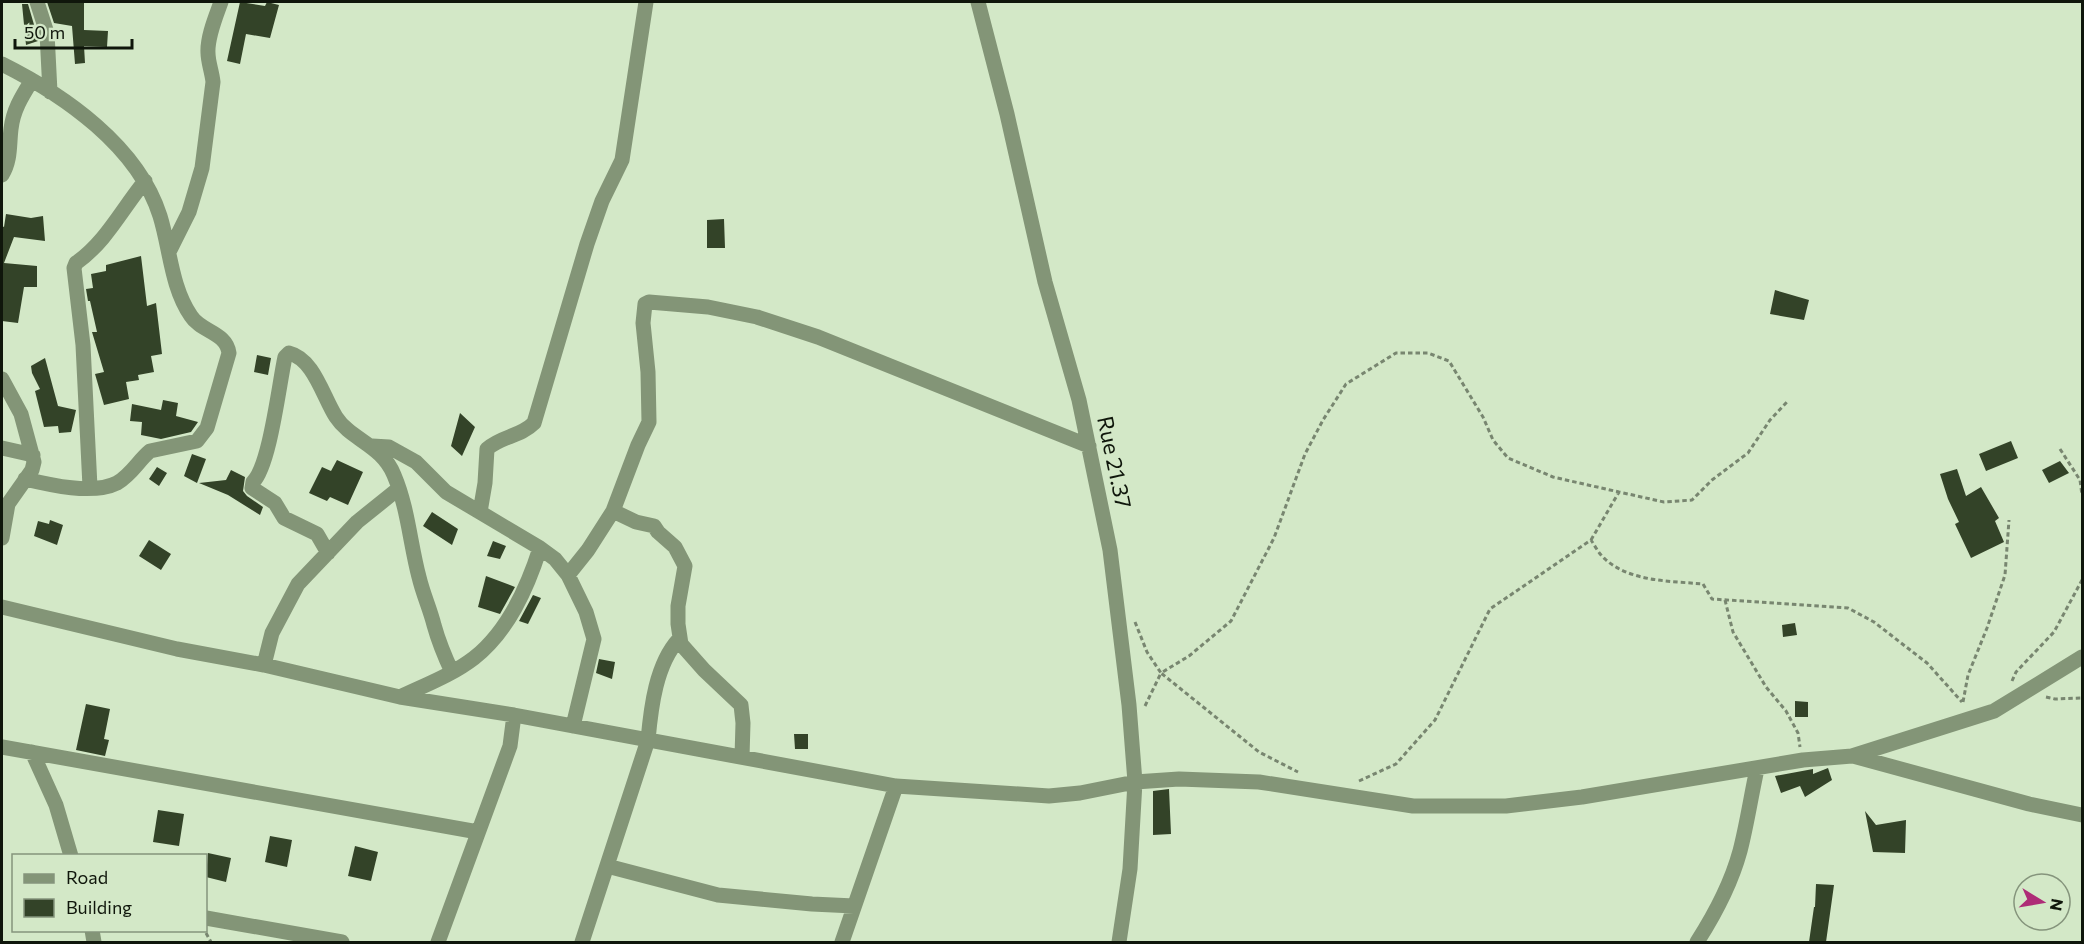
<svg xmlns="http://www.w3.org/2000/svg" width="2084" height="944" font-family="Commissioner,sans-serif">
  <rect width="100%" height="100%" fill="#d3e8c7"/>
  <path fill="#334328" d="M 47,2 L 84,2 L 84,30 L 108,31 L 107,47 L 84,46 L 85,63 L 75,64 L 72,26 L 54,23 Z
    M 240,2 L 265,6 L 267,2 L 279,5 L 270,38 L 246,34 L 240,64 L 227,61 Z
    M 22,4 L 28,4 L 37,35 L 38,41 L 26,45 Z
    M 6,214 L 31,218 L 43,216 L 45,241 L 14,237 L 4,263 L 37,266 L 37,287 L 24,287 L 18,323 L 2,321 L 2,226 L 4,227 Z
    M 724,219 L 725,248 L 707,248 L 707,220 Z
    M 141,256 L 147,306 L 156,303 L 162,354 L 151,356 L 154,372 L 138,375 L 139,380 L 126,382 L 129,399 L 104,405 L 95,374 L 104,372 L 92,332 L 97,332 L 90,301 L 88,301 L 86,289 L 93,288 L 91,274 L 106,271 L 106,265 Z
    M 1775,290 L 1809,300 L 1804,320 L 1770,314 Z
    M 257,355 L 271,358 L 268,375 L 254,372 Z
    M 45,358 L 58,406 L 76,410 L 71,432 L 59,433 L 58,426 L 44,427 L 35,391 L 40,389 L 32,373 L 31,366 Z
    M 163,400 L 178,403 L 176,416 L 198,422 L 191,432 L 161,439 L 141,435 L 142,422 L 130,421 L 132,404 L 161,410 Z
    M 460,413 L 475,427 L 462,456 L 451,446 Z
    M 2011,441 L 2018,458 L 1986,471 L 1979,454 Z
    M 192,454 L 206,459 L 197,483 L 184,476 Z
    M 337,460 L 363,472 L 348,505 L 330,497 L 327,501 L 309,493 L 322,467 L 331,471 Z
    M 2060,461 L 2069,473 L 2049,483 L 2042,470 Z
    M 157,467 L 167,473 L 159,486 L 149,479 Z
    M 1957,469 L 1966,496 L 1981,487 L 1999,518 L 1995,521 L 2004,542 L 1971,558 L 1955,524 L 1959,522 L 1948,499 L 1940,474 Z
    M 231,470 L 245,477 L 243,491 L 247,496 L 263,507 L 260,515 L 228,495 L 199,483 L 226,480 Z
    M 432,512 L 458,529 L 452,545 L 423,526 Z
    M 50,520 L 63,525 L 57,545 L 34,536 L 38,521 L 49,524 Z
    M 149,540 L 171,554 L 161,570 L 139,556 Z
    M 493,541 L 506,546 L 500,559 L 487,556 Z
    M 486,576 L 515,587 L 500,614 L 478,607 Z
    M 533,595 L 541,598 L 528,624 L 519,621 Z
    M 1795,623 L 1797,635 L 1783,637 L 1782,625 Z
    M 599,659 L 615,662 L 612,679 L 596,673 Z
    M 1795,701 L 1808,702 L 1808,717 L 1795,717 Z
    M 86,704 L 110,709 L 104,739 L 109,740 L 105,756 L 76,750 Z
    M 794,734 L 808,734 L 808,749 L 795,749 Z
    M 1828,768 L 1832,780 L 1805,797 L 1800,786 L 1781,793 L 1775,776 L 1813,769 L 1813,774 Z
    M 1169,789 L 1171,834 L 1153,835 L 1153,791 Z
    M 158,810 L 184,814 L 179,846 L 153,842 Z
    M 1865,811 L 1876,825 L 1906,820 L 1905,853 L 1873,852 Z
    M 270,836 L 292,840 L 287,867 L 265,862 Z
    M 355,846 L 378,852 L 371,881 L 348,876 Z
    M 208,853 L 231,858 L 226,882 L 206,877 Z
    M 1816,884 L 1834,885 L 1826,942 L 1809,942 L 1814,907 L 1815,907 Z"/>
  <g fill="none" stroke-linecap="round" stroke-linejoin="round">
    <path stroke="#788670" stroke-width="3" stroke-dasharray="4.5 3" stroke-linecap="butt" d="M 2060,449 L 2080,480 L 2082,495
      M 1591,540 L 1619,492 L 1664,502 L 1692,500 L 1712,480 L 1748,453 L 1770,420 L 1787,402
      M 1725,600 L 1733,632 L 1766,687 L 1786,711 L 1798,733 L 1800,747
      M 1135,622 L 1147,652 L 1161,673 L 1189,656 L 1231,621 L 1274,538 L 1305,454 L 1323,420 L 1346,384 L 1396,353 L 1428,353 L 1449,361 L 1483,417 L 1493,440 L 1508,458 L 1553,477 L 1619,492
      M 2012,681 L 2016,672 L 2054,632 L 2082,580
      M 2046,697 L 2055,699 L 2082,698
      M 1963,702 L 1968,675 L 1987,628 L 2005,575 L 2009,520
      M 1145,706 L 1161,673 L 1259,752 L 1298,772
      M 1359,781 L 1396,764 L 1435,720 L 1490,609 L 1591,540 C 1595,546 1599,554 1605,559 C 1630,582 1671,581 1703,584 L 1712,599 L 1848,608 L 1874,622 L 1927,663 L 1962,702
      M 206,933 L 211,942"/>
    <path stroke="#839577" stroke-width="15" d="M 37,2 L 47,33 L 50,92
      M 978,2 L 1007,114 L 1045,282 L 1079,400 L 1110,550 L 1129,705 L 1135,782 L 1130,869 L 1119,942
      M 2,64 C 64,95 138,146 160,216 C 170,248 171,287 191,316 C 201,332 226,332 229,353 L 207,428 L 197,441 L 150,451 C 138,461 132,474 117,483 C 93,495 50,485 25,479
      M 2,175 C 11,160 9,145 11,129 C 13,110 22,96 32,80
      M 169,252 L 189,212 L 202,168 L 213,82 C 212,72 208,62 208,53 C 207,37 216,16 221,2
      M 2,379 L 21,414 L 34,462 L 32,470 L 8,504 L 2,538
      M 372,446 L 389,447 L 416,462 L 446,492 L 540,548 L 555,559 L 568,575 L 586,612 L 594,639 L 573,726
      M 2,448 L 33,455
      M 90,487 L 83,345 L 74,268 L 76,263 C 106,242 122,209 145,181
      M 613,511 L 636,522 L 654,526 L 658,532 L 675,547 L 685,566 L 678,606 L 678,624 L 681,644 L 704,670 L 741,705 L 743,723 L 742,757
      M 480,512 L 485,483 L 487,449 C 501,436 520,437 534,423 L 587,244 L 602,201 L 622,160 L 646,2
      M 328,553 L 317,534 L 284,518 L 275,503 L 252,488 L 253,482 C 270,465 279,384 285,357 L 289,353 C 314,359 323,397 336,417 C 351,440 382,445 394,475 C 408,508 410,543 419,577 C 423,594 430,609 434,625 C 439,643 444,655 452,672
      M 568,575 L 588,550 L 613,511 L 638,445 L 649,422 L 648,372 L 643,323 L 645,304 L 649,302 L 708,307 L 757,317 L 818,337 L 1089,446
      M 2,607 L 177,649 L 264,665 L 400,697 L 514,715 L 896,786 L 1049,796 L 1080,793 L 1135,782 L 1179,779 L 1259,782 L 1413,806 L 1506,806 L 1582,797 L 1803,760 L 1852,756 L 1994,711 L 2082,657
      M 264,665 L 272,633 L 298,584 L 357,522 L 398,489
      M 400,697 C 425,685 452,675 474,658 C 508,631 527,589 540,548
      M 2,747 L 478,832
      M 32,752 L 56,805 L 71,856
      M 1853,756 L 2029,804 L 2082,815
      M 607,866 L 718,895 L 812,904 L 854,906
      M 206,918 L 342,942
      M 92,930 L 94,942
      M 438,942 L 510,746 L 514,715
      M 582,942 L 648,740 C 651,707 656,664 679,639
      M 842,942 L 896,786
      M 1697,942 C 1715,914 1731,884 1740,851 C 1747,824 1751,796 1757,769"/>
  </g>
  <g text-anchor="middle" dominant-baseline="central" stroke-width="6" stroke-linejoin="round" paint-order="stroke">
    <g font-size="22" fill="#0f160b" stroke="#d3e8c7">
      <text transform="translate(1115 462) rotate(78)">Rue 21.37</text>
    </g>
  </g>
  <rect width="2084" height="944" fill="none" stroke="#0f160b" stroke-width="6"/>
  <rect x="12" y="854" width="195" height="78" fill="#d3e8c7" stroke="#85947c" stroke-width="1.5"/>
  <rect x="24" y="874" width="30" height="9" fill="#839577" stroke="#85947c" stroke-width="1.5"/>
  <text x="66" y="884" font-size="18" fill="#0f160b">Road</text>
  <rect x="24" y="899" width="30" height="18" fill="#334328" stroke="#85947c" stroke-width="1.5"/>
  <text x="66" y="914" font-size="18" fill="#0f160b">Building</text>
  <g transform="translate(2042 902) rotate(101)"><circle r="28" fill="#d3e8c7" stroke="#85947c" stroke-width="1.5"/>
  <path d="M0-4.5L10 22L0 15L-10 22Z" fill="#ae2c77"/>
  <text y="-9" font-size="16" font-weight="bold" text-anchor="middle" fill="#0f160b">N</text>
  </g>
  <path d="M15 39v9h117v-9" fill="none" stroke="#0f160b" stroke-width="3"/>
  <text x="24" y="39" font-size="18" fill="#0f160b" stroke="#d3e8c7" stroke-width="4.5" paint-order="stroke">50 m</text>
</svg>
